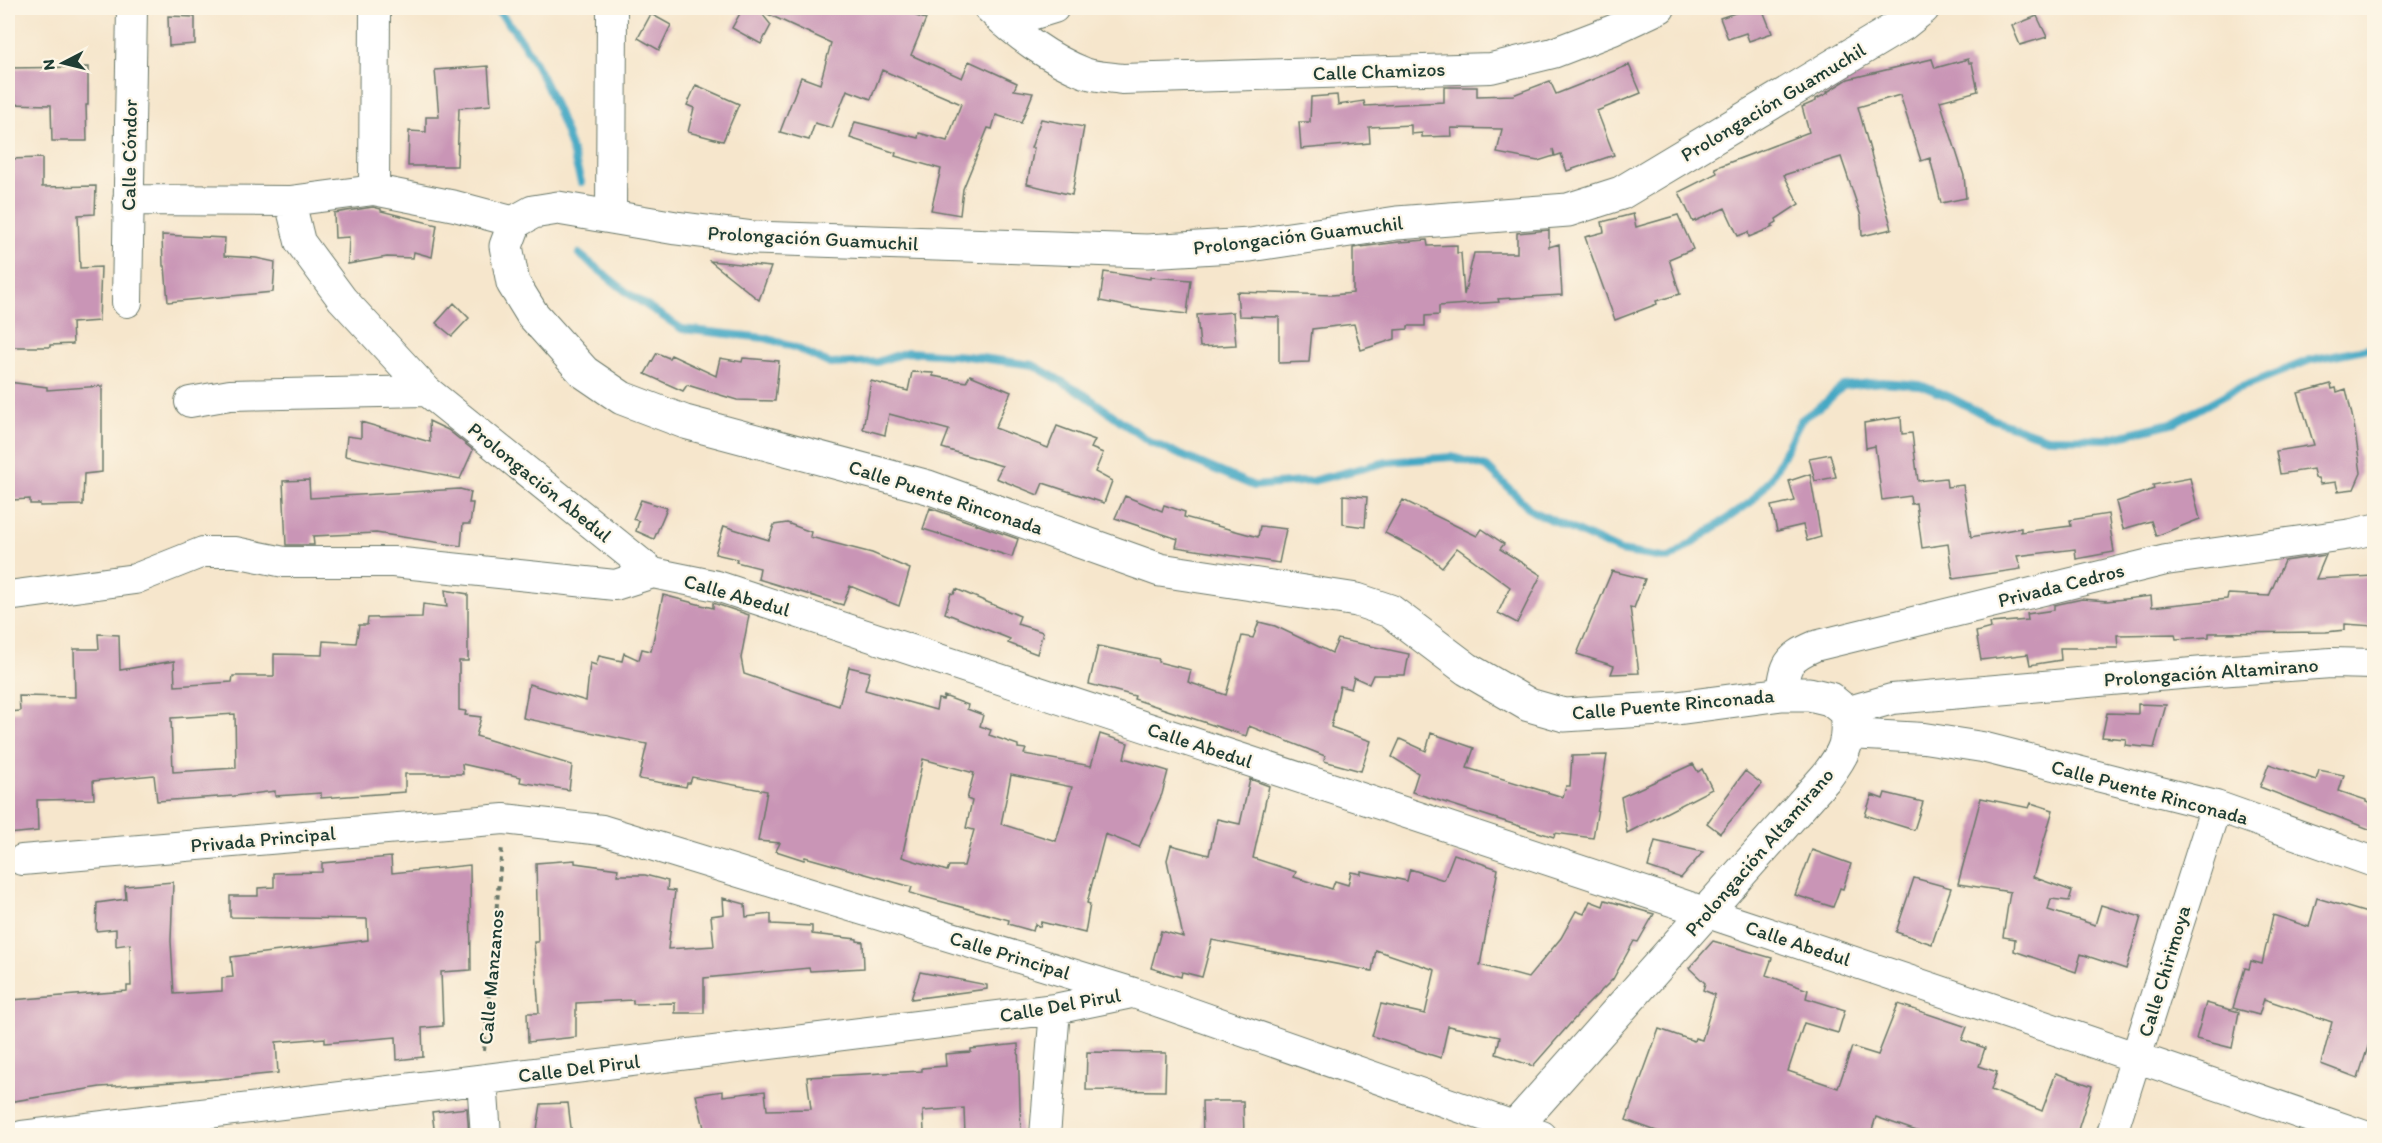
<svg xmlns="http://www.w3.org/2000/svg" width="2382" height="1143" font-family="Itim,sans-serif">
  <rect width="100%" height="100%" fill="#fcf5e5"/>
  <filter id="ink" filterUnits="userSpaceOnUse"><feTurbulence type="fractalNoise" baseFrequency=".0167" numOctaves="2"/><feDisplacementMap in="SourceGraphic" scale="12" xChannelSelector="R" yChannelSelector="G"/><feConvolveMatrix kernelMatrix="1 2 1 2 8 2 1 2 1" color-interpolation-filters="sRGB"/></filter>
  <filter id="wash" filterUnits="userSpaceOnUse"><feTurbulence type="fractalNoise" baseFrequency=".008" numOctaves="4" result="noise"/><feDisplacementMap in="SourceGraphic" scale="24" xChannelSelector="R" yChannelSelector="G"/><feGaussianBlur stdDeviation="1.35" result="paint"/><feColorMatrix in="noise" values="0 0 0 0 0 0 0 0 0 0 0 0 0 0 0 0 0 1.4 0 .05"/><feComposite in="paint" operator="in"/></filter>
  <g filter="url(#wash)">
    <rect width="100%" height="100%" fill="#f6e6cc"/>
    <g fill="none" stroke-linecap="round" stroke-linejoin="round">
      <path stroke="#44a8c4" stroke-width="8" d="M 495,8 C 537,50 566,125 581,182
        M 579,254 L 629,294 L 682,329 L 765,338 L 794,347 L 830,364 L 877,362 L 907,352 L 966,356 L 1033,365 L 1085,395 L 1150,442 L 1254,486 L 1312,481 L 1387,462 L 1452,457 L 1487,467 L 1532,511 L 1620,551 L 1669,559 L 1751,502 L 1771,478 L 1801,420 L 1826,402 L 1843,386 L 1881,382 L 1920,385 L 1950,397 L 1992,419 L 2047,438 L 2107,439 L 2175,422 L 2232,391 L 2310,360 L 2374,347"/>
    </g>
    <g id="blocks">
      <path fill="#c995b6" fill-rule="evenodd" d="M 743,8 L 920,8 L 916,16 L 926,19 L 911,55 L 962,78 L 969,61 L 1017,83 L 1014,90 L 1033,93 L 1021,123 L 996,115 L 992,129 L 988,128 L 963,189 L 960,215 L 931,210 L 941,169 L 895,156 L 896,153 L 850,138 L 855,122 L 918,138 L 919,133 L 947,141 L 961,104 L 882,70 L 871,99 L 847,90 L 832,128 L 815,123 L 809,140 L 780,132 L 801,77 L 820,84 L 831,43 L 759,10 L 771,25 L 761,44 L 732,28 Z
        M 1750,8 L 1762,8 L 1772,33 L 1749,41 L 1746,33 L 1728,39 L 1720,18 Z
        M 651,14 L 671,25 L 659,50 L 638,38 Z
        M 168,16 L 195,17 L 195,44 L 169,46 Z
        M 2037,16 L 2047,37 L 2020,45 L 2012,26 Z
        M 1932,59 L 1935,68 L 1968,59 L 1969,63 L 1972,63 L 1978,91 L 1940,101 L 1964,176 L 1966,198 L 1941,203 L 1930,158 L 1921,161 L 1900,95 L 1858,107 L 1892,229 L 1862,236 L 1861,216 L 1841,157 L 1784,175 L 1799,204 L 1776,219 L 1777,222 L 1772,225 L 1773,227 L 1749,237 L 1748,232 L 1738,236 L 1725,208 L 1693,222 L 1679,192 L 1717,173 L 1715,168 L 1809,132 L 1802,107 L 1816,101 L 1816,99 L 1828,93 L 1827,92 L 1848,79 Z
        M 1629,65 L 1641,93 L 1597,111 L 1614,155 L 1567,171 L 1561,154 L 1555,156 L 1553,149 L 1554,156 L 1538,161 L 1497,153 L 1502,129 L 1451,128 L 1452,136 L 1422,137 L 1422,133 L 1411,134 L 1411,125 L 1369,127 L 1370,143 L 1301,149 L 1299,122 L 1310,122 L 1311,97 L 1337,95 L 1338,105 L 1364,101 L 1365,106 L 1444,102 L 1444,87 L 1477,87 L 1477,96 L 1513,95 L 1550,81 L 1556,94 Z
        M 488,66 L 491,105 L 459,108 L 457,166 L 408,166 L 409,131 L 426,132 L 426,117 L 439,117 L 435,70 Z
        M 88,67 L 88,105 L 86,105 L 87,141 L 52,141 L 51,105 L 8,104 L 8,68 Z
        M 696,85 L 739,104 L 723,141 L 688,132 L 694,108 L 687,105 Z
        M 1041,119 L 1084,127 L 1072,195 L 1027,184 L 1034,148 L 1031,148 Z
        M 42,158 L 42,187 L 96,186 L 95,214 L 78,215 L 80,268 L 101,267 L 99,321 L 72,323 L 73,344 L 50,345 L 50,347 L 8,347 L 9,159 Z
        M 373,207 L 381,209 L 381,211 L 437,225 L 432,257 L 414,252 L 413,258 L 387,257 L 348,264 L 349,237 L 335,238 L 334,213 Z
        M 1633,214 L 1636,227 L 1678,215 L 1693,249 L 1669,259 L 1680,294 L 1656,301 L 1657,304 L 1615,320 L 1585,237 L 1604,232 L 1602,222 Z
        M 1549,230 L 1549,247 L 1559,244 L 1562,295 L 1498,299 L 1499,302 L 1439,306 L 1439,315 L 1425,316 L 1425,326 L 1408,326 L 1408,329 L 1395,330 L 1395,339 L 1361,350 L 1354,324 L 1312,329 L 1309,362 L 1279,363 L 1279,317 L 1239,316 L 1237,292 L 1332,295 L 1353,293 L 1353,248 L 1399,242 L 1427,240 L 1428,246 L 1457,245 L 1457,253 L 1461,253 L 1464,295 L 1474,253 L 1517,253 L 1517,233 Z
        M 162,235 L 225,238 L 224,256 L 256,258 L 275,262 L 273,292 L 168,302 L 165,266 L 163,266 Z
        M 710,261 L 771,267 L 759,300 Z
        M 1104,272 L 1150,279 L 1150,277 L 1191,280 L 1187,314 L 1135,308 L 1100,301 Z
        M 454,303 L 469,318 L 452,336 L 436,323 Z
        M 1233,312 L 1236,345 L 1200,347 L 1197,315 Z
        M 657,353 L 669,358 L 671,355 L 716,376 L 720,358 L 742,362 L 743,358 L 779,361 L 775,401 L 737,400 L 687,385 L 683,391 L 645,374 Z
        M 912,372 L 933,373 L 933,376 L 966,382 L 970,375 L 1011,392 L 995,428 L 1048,448 L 1057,426 L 1095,440 L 1091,448 L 1103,453 L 1095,472 L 1112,481 L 1104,503 L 1043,483 L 1038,495 L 996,478 L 1002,466 L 942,448 L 949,430 L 889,414 L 885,435 L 863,429 L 871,381 L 908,391 Z
        M 8,382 L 47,387 L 47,390 L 102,386 L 102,472 L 84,474 L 83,505 L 40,506 L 40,504 L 30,504 L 30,499 L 12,500 L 11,485 L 8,485 Z
        M 2331,384 L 2332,389 L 2336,388 L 2337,392 L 2346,389 L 2354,424 L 2361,473 L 2354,489 L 2338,491 L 2336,482 L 2320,484 L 2318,478 L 2315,478 L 2313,469 L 2280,474 L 2276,451 L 2314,445 L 2298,393 Z
        M 1901,417 L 1902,434 L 1912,433 L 1918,481 L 1946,478 L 1947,487 L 1963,485 L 1971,537 L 2021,528 L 2021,532 L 2071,526 L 2070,520 L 2108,514 L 2114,552 L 2076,559 L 2075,549 L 2017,556 L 2021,569 L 1953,579 L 1948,544 L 1922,548 L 1916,503 L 1911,504 L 1910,496 L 1882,500 L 1875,446 L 1866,448 L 1864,423 Z
        M 429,421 L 448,430 L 473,450 L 460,479 L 345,456 L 347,436 L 361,438 L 361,422 L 430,442 Z
        M 1830,454 L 1836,477 L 1815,481 L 1809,458 Z
        M 1810,474 L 1821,537 L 1807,541 L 1803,525 L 1777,531 L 1771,506 L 1795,501 L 1789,481 Z
        M 2190,478 L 2200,519 L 2156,536 L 2151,521 L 2123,529 L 2116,502 L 2154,489 L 2153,485 Z
        M 309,480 L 310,498 L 460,489 L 471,492 L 469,503 L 473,503 L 470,524 L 463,524 L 461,546 L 376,533 L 313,536 L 314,545 L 286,545 L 283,481 Z
        M 1343,495 L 1367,497 L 1365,527 L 1343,524 Z
        M 1125,496 L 1162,511 L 1164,505 L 1185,512 L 1184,517 L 1258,537 L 1260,526 L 1286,529 L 1279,563 L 1176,547 L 1178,539 L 1115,518 Z
        M 641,500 L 667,508 L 654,539 L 636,531 L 639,521 L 633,519 Z
        M 1403,500 L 1477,536 L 1482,529 L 1504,544 L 1500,549 L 1541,575 L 1517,623 L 1498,613 L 1510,587 L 1457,548 L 1442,567 L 1427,555 L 1385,533 Z
        M 930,508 L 1018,539 L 1012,557 L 923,529 Z
        M 787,523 L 811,532 L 810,537 L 872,553 L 910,569 L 899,606 L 850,586 L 843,605 L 758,579 L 760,568 L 736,562 L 737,559 L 715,554 L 724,526 L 769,540 L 774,525 Z
        M 2326,555 L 2316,579 L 2374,576 L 2374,626 L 2345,624 L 2345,630 L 2326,632 L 2209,633 L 2209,637 L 2176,639 L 2175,634 L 2117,635 L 2118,648 L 2060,648 L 2061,660 L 2030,665 L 2028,654 L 1981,660 L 1976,632 L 1991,628 L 1990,623 L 2028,620 L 2027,614 L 2054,610 L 2054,605 L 2082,599 L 2107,601 L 2151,596 L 2152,607 L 2227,599 L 2228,594 L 2269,596 L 2284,561 Z
        M 1612,571 L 1645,579 L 1634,608 L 1630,607 L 1639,673 L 1611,674 L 1614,666 L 1577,654 Z
        M 956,589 L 1020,616 L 1017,624 L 1043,632 L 1037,654 L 1008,643 L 1010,639 L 945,613 L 951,593 L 954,594 Z
        M 445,590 L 468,594 L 468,661 L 459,661 L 459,710 L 466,711 L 465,715 L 481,717 L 476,736 L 572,765 L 569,790 L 520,782 L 521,777 L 462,764 L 463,774 L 405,774 L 405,792 L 321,798 L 321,793 L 275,796 L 275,791 L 234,796 L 157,801 L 154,775 L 93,781 L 94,799 L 37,800 L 38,831 L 8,834 L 8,712 L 20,711 L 19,696 L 75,697 L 74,649 L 99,649 L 98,634 L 119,635 L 120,670 L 174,661 L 175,686 L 232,682 L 233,676 L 274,676 L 274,654 L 322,655 L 323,641 L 356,643 L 359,625 L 367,625 L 368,618 L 422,617 L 423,604 L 447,607 ZM 235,714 L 236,768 L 173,772 L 171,718 Z
        M 663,595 L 713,608 L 713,603 L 749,615 L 741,658 L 744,674 L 839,706 L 849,667 L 870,672 L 865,690 L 936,710 L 938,699 L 943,700 L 944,696 L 968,705 L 967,709 L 983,715 L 980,726 L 991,730 L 989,735 L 1018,745 L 1018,748 L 1026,749 L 1024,754 L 1091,766 L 1100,734 L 1128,743 L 1124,758 L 1168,771 L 1162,794 L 1139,847 L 1105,834 L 1087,903 L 1090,904 L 1085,933 L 1041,922 L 1040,927 L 1035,924 L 1033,931 L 1008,924 L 1009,920 L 910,893 L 912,887 L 805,857 L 804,860 L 776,851 L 780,843 L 758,841 L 767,791 L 692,777 L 690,783 L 687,783 L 686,787 L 639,779 L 647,744 L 523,718 L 529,684 L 586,701 L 590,663 L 596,665 L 599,656 L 622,661 L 624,653 L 639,660 L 642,649 L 651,651 ZM 923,759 L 974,773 L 967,799 L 972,801 L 966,828 L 974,830 L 964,866 L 949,866 L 947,871 L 902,857 ZM 1011,775 L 1072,787 L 1056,841 L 1001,824 Z
        M 1259,622 L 1275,626 L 1332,653 L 1338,639 L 1409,654 L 1405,675 L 1373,675 L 1369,684 L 1354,677 L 1351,689 L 1340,686 L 1331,727 L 1371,741 L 1361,771 L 1324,761 L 1325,756 L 1249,726 L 1246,736 L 1134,699 L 1135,696 L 1089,684 L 1098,646 L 1159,659 L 1158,662 L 1191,670 L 1188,682 L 1226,695 L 1242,636 L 1253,638 Z
        M 2138,704 L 2166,705 L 2154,748 L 2125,745 L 2126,739 L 2102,737 L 2107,713 L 2138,714 Z
        M 1431,733 L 1474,748 L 1467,768 L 1563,797 L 1566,786 L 1570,786 L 1572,756 L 1607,755 L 1593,838 L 1555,833 L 1554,837 L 1412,792 L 1418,773 L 1392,757 L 1400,739 L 1426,751 Z
        M 1693,764 L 1698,772 L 1702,769 L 1712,789 L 1627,833 L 1621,797 Z
        M 2269,764 L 2316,780 L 2319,770 L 2344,775 L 2339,791 L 2366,800 L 2366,802 L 2374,805 L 2374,831 L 2260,787 Z
        M 1745,771 L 1762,784 L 1720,833 L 1707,823 Z
        M 1250,779 L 1269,786 L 1253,858 L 1296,872 L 1294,877 L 1332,889 L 1335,881 L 1348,885 L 1351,872 L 1361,874 L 1361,871 L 1407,881 L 1410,869 L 1444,880 L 1454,854 L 1498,869 L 1480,965 L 1528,978 L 1561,938 L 1576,911 L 1584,914 L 1590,901 L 1603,906 L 1605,900 L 1654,914 L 1638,942 L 1634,941 L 1613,979 L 1583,1009 L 1533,1066 L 1496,1054 L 1500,1037 L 1448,1026 L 1441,1058 L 1372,1036 L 1381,1004 L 1425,1014 L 1435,970 L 1376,950 L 1372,971 L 1212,940 L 1202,977 L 1182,972 L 1181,977 L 1151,968 L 1161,931 L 1183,937 L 1167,860 L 1171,845 L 1209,855 L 1217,819 L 1240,824 Z
        M 1885,793 L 1923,802 L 1914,830 L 1865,815 L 1872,795 L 1883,799 Z
        M 1981,798 L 2029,808 L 2031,803 L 2053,810 L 2033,877 L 2072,891 L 2069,901 L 2051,899 L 2048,910 L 2095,925 L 2101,905 L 2141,917 L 2126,969 L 2081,954 L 2076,972 L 2014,951 L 2015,939 L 2003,937 L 2010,892 L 1958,884 Z
        M 1655,841 L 1703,852 L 1681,878 L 1648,867 Z
        M 1812,850 L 1851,864 L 1843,889 L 1840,888 L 1833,907 L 1795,895 Z
        M 391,857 L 392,873 L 470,865 L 471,970 L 441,972 L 443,1026 L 422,1028 L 423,1057 L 397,1060 L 396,1037 L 325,1043 L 325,1038 L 276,1042 L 278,1073 L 218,1079 L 100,1087 L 8,1102 L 8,1039 L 12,1038 L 11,1000 L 127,991 L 127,986 L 131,986 L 130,944 L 116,946 L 116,929 L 96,931 L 97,903 L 126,899 L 125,886 L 173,882 L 171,941 L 174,994 L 222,991 L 222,978 L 233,977 L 231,957 L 368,940 L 367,919 L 230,917 L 230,896 L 258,896 L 258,888 L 274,887 L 274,873 L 322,872 L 322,863 Z
        M 575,860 L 575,863 L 618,869 L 617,875 L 645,875 L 668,881 L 667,890 L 675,891 L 668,949 L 714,946 L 711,916 L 724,914 L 723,898 L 745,904 L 746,917 L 771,914 L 771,924 L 812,926 L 812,934 L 857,939 L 857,941 L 863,942 L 864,968 L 810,971 L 809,968 L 704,978 L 704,1013 L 675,1013 L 675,1003 L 633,1004 L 633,1000 L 576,1003 L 576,1037 L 528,1042 L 527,1013 L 539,1013 L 534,942 L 538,942 L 536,863 Z
        M 1914,878 L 1951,888 L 1932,944 L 1896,932 Z
        M 2317,898 L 2374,915 L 2374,1028 L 2358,1078 L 2321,1064 L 2332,1022 L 2264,999 L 2259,1015 L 2233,1008 L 2245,968 L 2249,969 L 2251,961 L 2262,964 L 2273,915 L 2309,927 Z
        M 1713,941 L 1772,958 L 1766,975 L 1808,990 L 1806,998 L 1845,1010 L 1838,1033 L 1804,1023 L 1788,1071 L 1838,1088 L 1852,1047 L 1878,1055 L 1898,1004 L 1967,1027 L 1962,1040 L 1985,1048 L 1979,1066 L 1997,1072 L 1991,1090 L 2042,1111 L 2056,1073 L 2092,1086 L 2076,1136 L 1931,1136 L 1876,1117 L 1870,1136 L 1670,1136 L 1626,1120 L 1659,1029 L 1694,1041 L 1695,1038 L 1702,1040 L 1715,995 L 1703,990 L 1705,983 L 1689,968 Z
        M 920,972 L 987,985 L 987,989 L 911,999 Z
        M 2206,1003 L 2239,1012 L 2232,1048 L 2196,1039 Z
        M 1018,1044 L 1021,1136 L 965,1136 L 964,1108 L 923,1111 L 924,1132 L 920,1132 L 921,1136 L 715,1136 L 714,1131 L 705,1132 L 696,1095 L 723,1091 L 723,1096 L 765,1091 L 767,1110 L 811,1109 L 807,1077 L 922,1071 L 922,1068 L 946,1066 L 945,1054 L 971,1052 L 971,1049 Z
        M 1087,1052 L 1166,1053 L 1165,1091 L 1086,1090 Z
        M 1202,1101 L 1243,1101 L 1244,1136 L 1203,1136 Z
        M 568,1103 L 572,1136 L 536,1136 L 541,1104 Z
        M 467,1108 L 469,1136 L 435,1136 L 432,1112 Z"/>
    </g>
  </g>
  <g filter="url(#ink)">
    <use href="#blocks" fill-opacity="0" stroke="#6a7869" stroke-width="1.5"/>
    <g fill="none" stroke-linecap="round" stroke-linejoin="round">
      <defs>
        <path id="street" d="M 989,8 C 1015,34 1050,59 1085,73 C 1096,77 1110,77 1122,79 L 1491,68 L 1553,53 L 1613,30 L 1660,8
          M 1005,23 L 1054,8
          M 374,190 L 375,8
          M 128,200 L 290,201 L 374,190 L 455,206 L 515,222
          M 290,201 L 300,242 L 342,299 L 427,391 L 653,573
          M 611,216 L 612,8
          M 127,302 L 132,8
          M 190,402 L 230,395 L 427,391
          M 8,596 L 135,579 L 203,552 L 235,552 L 284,562 L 393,562 L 615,585 L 653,573 L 717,586 C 1266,767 1817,946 2365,1136
          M 1782,694 C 1785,665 1787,658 1815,646 L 2166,560 L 2352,534 L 2374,529
          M 1846,712 L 1892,699 L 2204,672 L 2331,663 L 2374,664
          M 1849,734 L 1924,738 L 1982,747 L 2216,806 L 2374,862
          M 22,860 L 504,819 L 602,830 L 1134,993 L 1542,1136
          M 482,1080 L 486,1136
          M 22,1136 L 1055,1009 L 1131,993
          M 1045,1136 L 1055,1009
          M 2111,1136 L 2216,806"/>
        <path id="secondary" d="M 1507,1136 L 1827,776 C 1845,752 1850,742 1846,712 L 1830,699 L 1809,694 L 1782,694 L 1677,708 L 1564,715 L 1529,705 L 1467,669 L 1390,611 L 1357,600 L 1160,570 L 928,487 L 685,422 L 622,398 L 584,372 L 532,314 L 513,283 L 506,246 L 515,222 L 533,212 L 558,208 L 676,228 L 754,238 L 1147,251 L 1250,245 L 1397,223 L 1568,210 L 1621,193 L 1903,24 L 1923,8"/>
      </defs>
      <use href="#street" stroke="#6a7869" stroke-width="32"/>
      <use href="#secondary" stroke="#6a7869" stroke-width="35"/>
      <path stroke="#6a7869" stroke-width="4" stroke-dasharray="4.5 4.5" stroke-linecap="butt" d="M 484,1051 L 502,846"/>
      <use href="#street" stroke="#fff" stroke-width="30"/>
      <use href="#secondary" stroke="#fff" stroke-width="33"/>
    </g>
  </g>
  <g text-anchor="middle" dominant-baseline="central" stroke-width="4.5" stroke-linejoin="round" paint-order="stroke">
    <g font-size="20" fill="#1f3d34" stroke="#fcf5e5">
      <text transform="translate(1379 71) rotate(-2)">Calle Chamizos</text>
      <text transform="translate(1773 102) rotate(-31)">Prolongación Guamuchil</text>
      <text transform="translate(129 155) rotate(-89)">Calle Cóndor</text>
      <text transform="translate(1298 235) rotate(-7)">Prolongación Guamuchil</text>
      <text transform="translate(813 238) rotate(3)">Prolongación Guamuchil</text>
      <text transform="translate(540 482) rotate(39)">Prolongación Abedul</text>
      <text transform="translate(946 497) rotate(18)">Calle Puente Rinconada</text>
      <text transform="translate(2061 585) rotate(-14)">Privada Cedros</text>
      <text transform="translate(737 595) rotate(16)">Calle Abedul</text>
      <text transform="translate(2211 672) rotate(-4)">Prolongación Altamirano</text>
      <text transform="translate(1673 704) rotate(-5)">Calle Puente Rinconada</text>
      <text transform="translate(1200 745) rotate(18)">Calle Abedul</text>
      <text transform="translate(2150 792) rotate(15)">Calle Puente Rinconada</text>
      <text transform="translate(263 839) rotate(-5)">Privada Principal</text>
      <text transform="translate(1759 852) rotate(-49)">Prolongación Altamirano</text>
      <text transform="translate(1798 943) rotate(18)">Calle Abedul</text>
      <text transform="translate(1010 955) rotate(17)">Calle Principal</text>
      <text transform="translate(2164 971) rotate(-73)">Calle Chirimoya</text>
      <text transform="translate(491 977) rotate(-85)">Calle Manzanos</text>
      <text transform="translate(1060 1005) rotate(-10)">Calle Del Pirul</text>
      <text transform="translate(579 1068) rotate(-7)">Calle Del Pirul</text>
    </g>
  </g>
  <rect width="2382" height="1143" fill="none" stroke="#fcf5e5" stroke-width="30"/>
  <g transform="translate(63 63) rotate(263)" stroke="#fcf5e5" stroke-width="4.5" paint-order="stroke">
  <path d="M0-4.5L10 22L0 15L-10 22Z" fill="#1f3d34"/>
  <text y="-9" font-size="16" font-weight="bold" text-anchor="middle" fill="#1f3d34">N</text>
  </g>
</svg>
